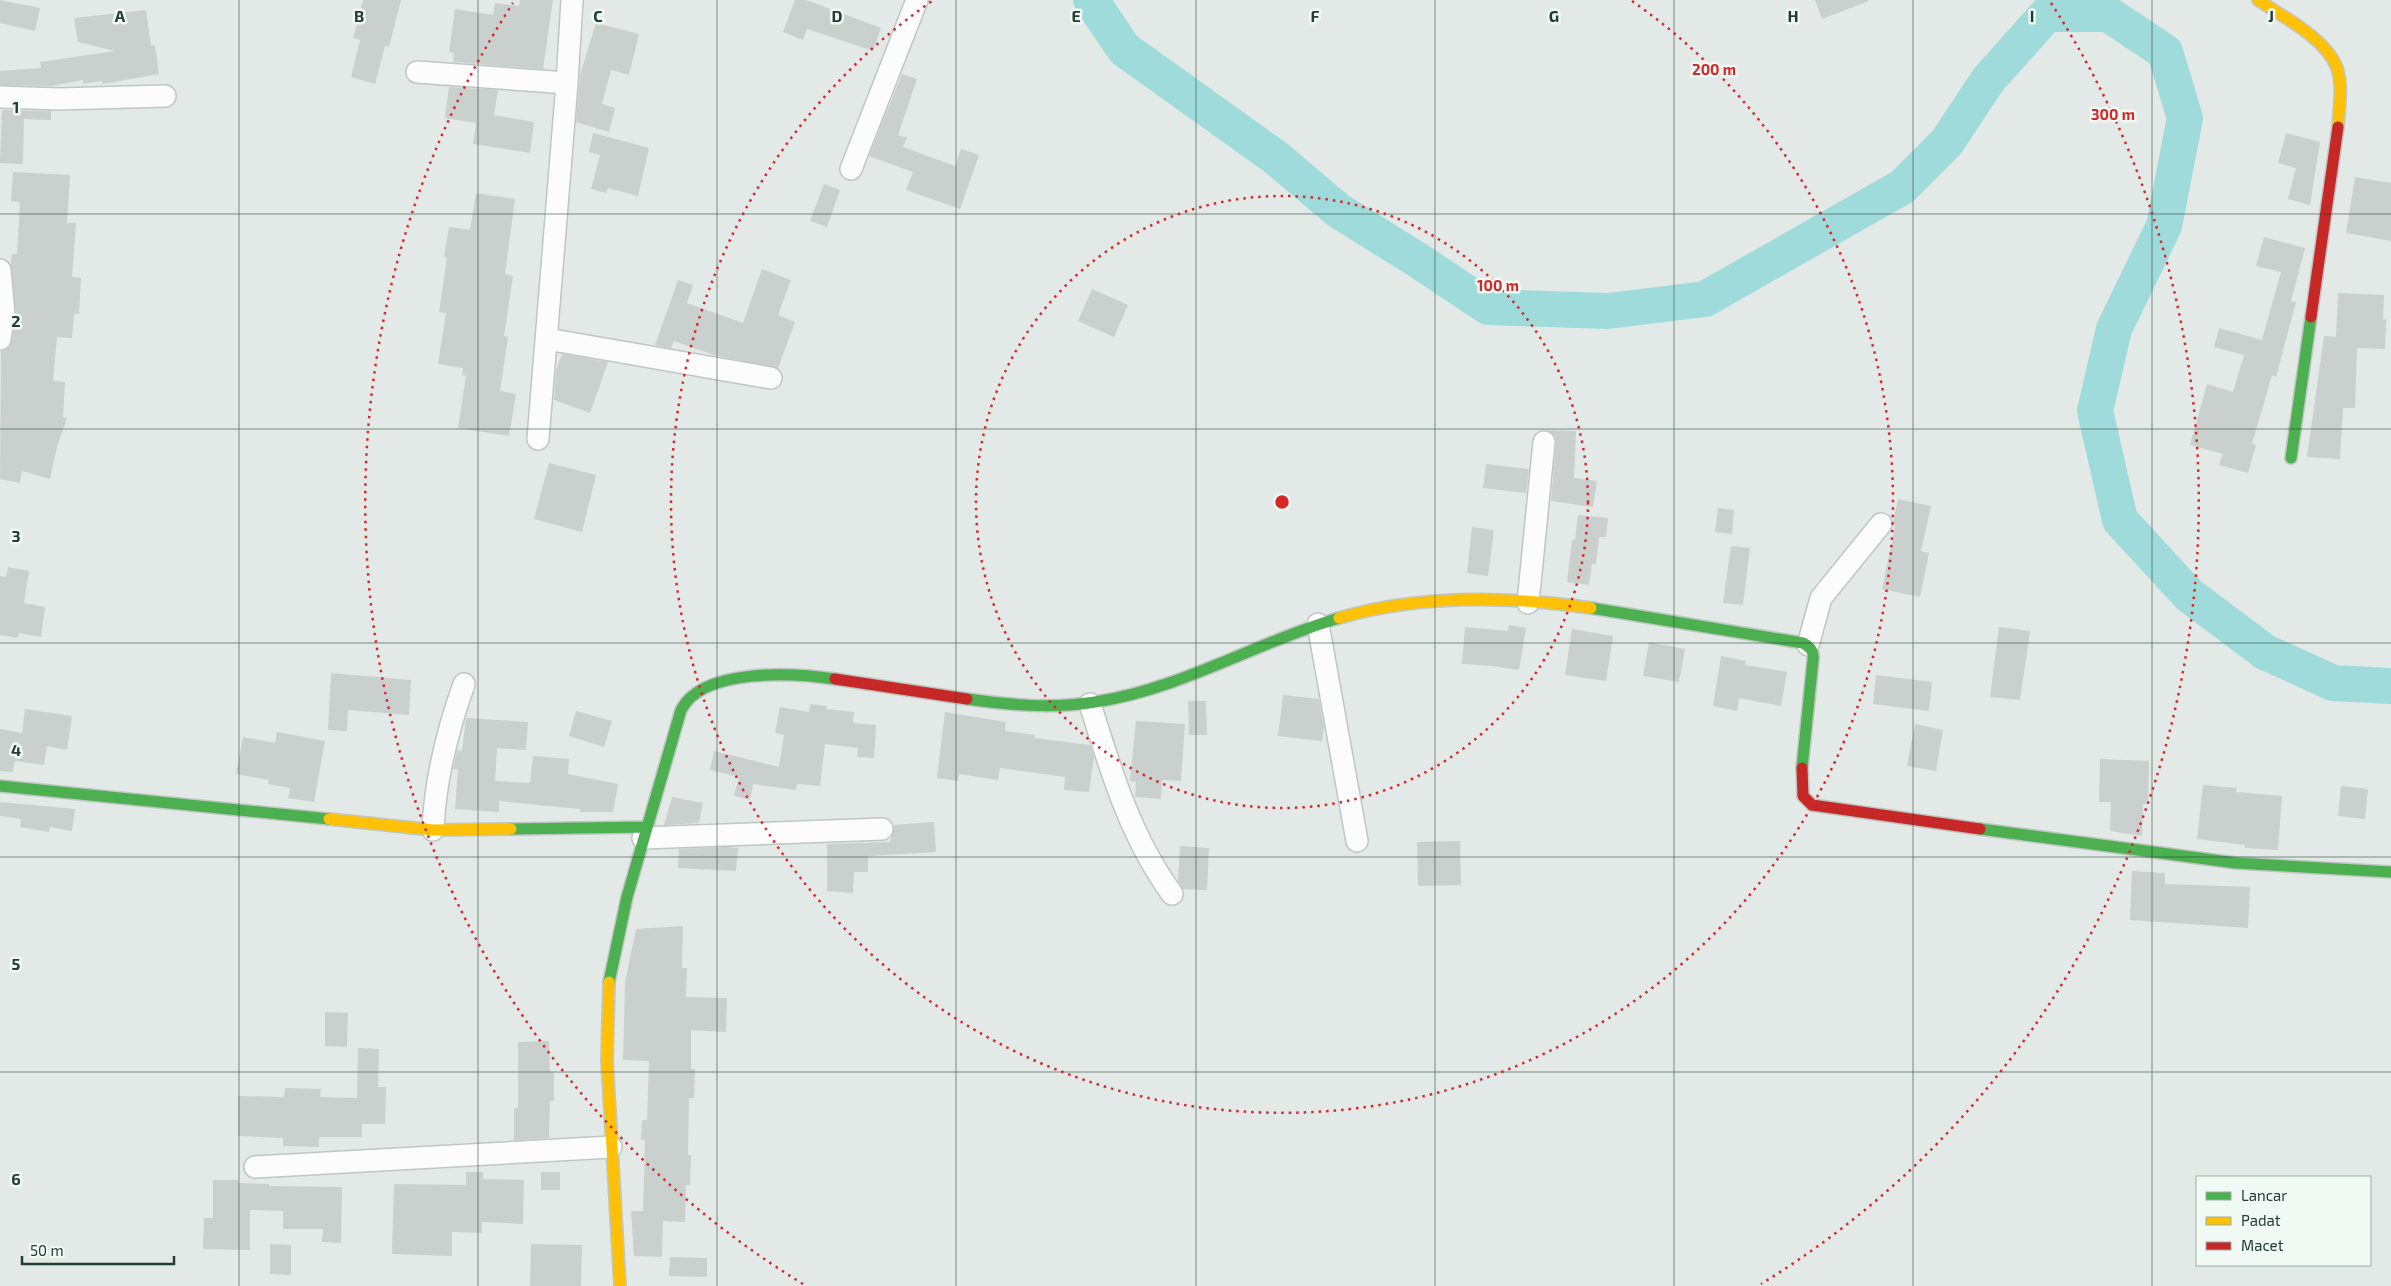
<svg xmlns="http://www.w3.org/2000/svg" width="2391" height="1286" font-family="'Exo 2',sans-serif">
  <rect width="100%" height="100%" fill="#e3e9e6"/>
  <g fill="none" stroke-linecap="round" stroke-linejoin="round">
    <path stroke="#a0dbdb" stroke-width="36" d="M 1091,0 L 1124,49 L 1275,157 L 1339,211 L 1416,259 L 1488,307 L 1608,311 L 1705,299 L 1902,187 L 1947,142 L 1988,80 L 2047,14 L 2108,14 L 2165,52 L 2185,118 L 2164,226 L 2114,329 L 2095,411 L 2120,520 L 2189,595 L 2265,652 L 2333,683 L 2391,686"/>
  </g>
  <path fill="#cad0cd" d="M 0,0 L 40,8 L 35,31 L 0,23 Z
    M 363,0 L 401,0 L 389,47 L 385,46 L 375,84 L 351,77 L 360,40 L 353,38 Z
    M 520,0 L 553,0 L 543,69 L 453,62 L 454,53 L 449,52 L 455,9 L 493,15 L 495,3 L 519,6 Z
    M 795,0 L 806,0 L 881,28 L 873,51 L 807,29 L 803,40 L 783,32 Z
    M 1815,0 L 1868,0 L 1869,1 L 1822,19 Z
    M 146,10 L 151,46 L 155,45 L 159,74 L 103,84 L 102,81 L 83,84 L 83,80 L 52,86 L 0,85 L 0,71 L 41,68 L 40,62 L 115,51 L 78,42 L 74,18 Z
    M 596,23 L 639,34 L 629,75 L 611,70 L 602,104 L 615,108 L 609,132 L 576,122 L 580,75 Z
    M 902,74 L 917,79 L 898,135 L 907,138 L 903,147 L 955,166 L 961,149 L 979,155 L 960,209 L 906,190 L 913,172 L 869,156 Z
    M 449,87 L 498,90 L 494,115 L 534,122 L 530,153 L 473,144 L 476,123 L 445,118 Z
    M 2,110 L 51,111 L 51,120 L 24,119 L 23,164 L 0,163 Z
    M 593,133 L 649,148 L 638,196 L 608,188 L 606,193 L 591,189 L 600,155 L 589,152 Z
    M 2286,133 L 2320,142 L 2310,205 L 2288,199 L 2296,168 L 2278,163 Z
    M 13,172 L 70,175 L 67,223 L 76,223 L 72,277 L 81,278 L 79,314 L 74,314 L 72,338 L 57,337 L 53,381 L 65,382 L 63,417 L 67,418 L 57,447 L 50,479 L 22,471 L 20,483 L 0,479 L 1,351 L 9,347 L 12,341 L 16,316 L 11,265 L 12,254 L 17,254 L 20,202 L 11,201 Z
    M 2355,177 L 2391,183 L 2391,241 L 2346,233 Z
    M 824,184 L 840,190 L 827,227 L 810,221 Z
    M 476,193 L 515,199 L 505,274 L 513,276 L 504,336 L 508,337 L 500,391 L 516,394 L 509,436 L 458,428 L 466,376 L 462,375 L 463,368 L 438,364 L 446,313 L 439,312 L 447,257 L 444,257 L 449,227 L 470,230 Z
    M 2264,237 L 2305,248 L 2291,301 L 2296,302 L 2276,377 L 2272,375 L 2252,444 L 2256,445 L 2248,473 L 2219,465 L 2223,454 L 2190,445 L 2207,384 L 2233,392 L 2244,355 L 2214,347 L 2219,328 L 2262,340 L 2281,272 L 2256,266 Z
    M 762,269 L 791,280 L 778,315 L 795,322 L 778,368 L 714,355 L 674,341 L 671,348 L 655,345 L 678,280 L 693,285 L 687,303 L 743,323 Z
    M 1092,289 L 1128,305 L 1114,337 L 1078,321 Z
    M 2338,293 L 2384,295 L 2383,319 L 2386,320 L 2385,349 L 2357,348 L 2355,408 L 2343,408 L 2340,459 L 2307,457 L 2324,336 L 2336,337 Z
    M 562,354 L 608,362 L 590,413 L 554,400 L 556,370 Z
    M 1548,430 L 1576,431 L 1574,478 L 1597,481 L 1593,507 L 1551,501 L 1556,443 L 1555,436 Z
    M 549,463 L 596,475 L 582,532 L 534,519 Z
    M 1486,464 L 1529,469 L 1526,493 L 1483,488 Z
    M 1898,499 L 1931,506 L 1921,551 L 1929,553 L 1920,597 L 1882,589 L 1895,527 L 1893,522 Z
    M 1718,508 L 1734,510 L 1732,534 L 1715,532 Z
    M 1578,515 L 1608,518 L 1606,537 L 1599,537 L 1596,564 L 1592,564 L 1589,585 L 1567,582 L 1572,540 L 1575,540 Z
    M 1472,527 L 1494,530 L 1488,576 L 1467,573 Z
    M 1731,546 L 1750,548 L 1743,605 L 1723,603 Z
    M 8,567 L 29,571 L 24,603 L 45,607 L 41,637 L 19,633 L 18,638 L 0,635 L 0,576 L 6,577 Z
    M 1509,625 L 1526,628 L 1519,670 L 1493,666 L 1462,664 L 1465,627 L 1508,631 Z
    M 1999,627 L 2030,631 L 2020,700 L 1990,697 Z
    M 1572,629 L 1613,636 L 1606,681 L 1565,675 Z
    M 1649,642 L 1685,649 L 1679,682 L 1643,676 Z
    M 1721,656 L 1746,661 L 1745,665 L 1787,672 L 1781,706 L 1739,698 L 1737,711 L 1713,706 Z
    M 331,673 L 411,680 L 409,715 L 348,710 L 347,731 L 328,730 Z
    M 1876,675 L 1932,682 L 1929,711 L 1873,704 Z
    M 1283,695 L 1319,699 L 1324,728 L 1322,741 L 1278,736 Z
    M 1188,701 L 1206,701 L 1207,735 L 1189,735 Z
    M 810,704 L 827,706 L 826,709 L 854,712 L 853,723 L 876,725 L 874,758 L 857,757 L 858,748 L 825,744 L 820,786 L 797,784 L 796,790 L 753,784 L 750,800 L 734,796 L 739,777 L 710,770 L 714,751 L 779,767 L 784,735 L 775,733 L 780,707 L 809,712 Z
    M 25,709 L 72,716 L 67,750 L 47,746 L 44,765 L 15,761 L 13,772 L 0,771 L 0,729 L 22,733 Z
    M 576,711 L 612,721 L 604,747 L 569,736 Z
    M 945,712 L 1006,722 L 1005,731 L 1035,735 L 1034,738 L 1090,745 L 1094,757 L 1089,792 L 1064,790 L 1065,777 L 1000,768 L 998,780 L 959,774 L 958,781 L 937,778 Z
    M 466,718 L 528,722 L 526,750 L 497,748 L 495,781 L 530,783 L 533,756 L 569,759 L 568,774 L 618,784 L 613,812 L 580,812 L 580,809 L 499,801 L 499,812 L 455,809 L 458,769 L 453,769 L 457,750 L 462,751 Z
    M 1136,721 L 1185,724 L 1181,781 L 1162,780 L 1161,799 L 1135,797 L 1136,782 L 1130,781 Z
    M 1915,724 L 1943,730 L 1936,771 L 1907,766 Z
    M 277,732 L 325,741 L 314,802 L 288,798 L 290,788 L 268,784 L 269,780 L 236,774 L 243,737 L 275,743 Z
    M 2100,759 L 2149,761 L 2148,804 L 2143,804 L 2142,836 L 2110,831 L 2111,802 L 2099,802 Z
    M 2203,785 L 2237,788 L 2236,792 L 2282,796 L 2278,850 L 2245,848 L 2245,845 L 2197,839 Z
    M 2341,786 L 2368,789 L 2365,819 L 2338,816 Z
    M 672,797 L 703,803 L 699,823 L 664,825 Z
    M 0,802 L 75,809 L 72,831 L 50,827 L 49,832 L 20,827 L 21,819 L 0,816 Z
    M 934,822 L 936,852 L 868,856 L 868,872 L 854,872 L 853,893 L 827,891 L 827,844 L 890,842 L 894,829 L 893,825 Z
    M 1460,841 L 1461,885 L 1418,886 L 1417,842 Z
    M 1180,846 L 1209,848 L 1207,890 L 1183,889 L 1178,881 Z
    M 725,847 L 738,848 L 736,871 L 678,868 L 679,849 Z
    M 2132,871 L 2165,873 L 2165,884 L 2250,887 L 2248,928 L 2130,920 Z
    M 683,926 L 682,968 L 687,968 L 686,997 L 727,998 L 726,1032 L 691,1030 L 691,1069 L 695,1069 L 694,1098 L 689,1098 L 688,1155 L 691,1155 L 690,1185 L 686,1185 L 685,1222 L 663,1221 L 662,1257 L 634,1256 L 631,1211 L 643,1211 L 645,1140 L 641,1140 L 642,1120 L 647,1120 L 649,1061 L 623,1060 L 625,983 L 636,929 Z
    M 325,1012 L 348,1013 L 347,1047 L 325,1046 Z
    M 549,1041 L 550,1072 L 554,1072 L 554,1101 L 550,1101 L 549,1138 L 514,1140 L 514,1108 L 518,1108 L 518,1042 Z
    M 358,1048 L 379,1049 L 378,1087 L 386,1087 L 385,1124 L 362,1124 L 362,1137 L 319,1137 L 319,1147 L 283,1146 L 283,1138 L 238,1136 L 238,1096 L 284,1097 L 285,1088 L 321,1089 L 320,1097 L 357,1098 Z
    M 466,1172 L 483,1172 L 483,1179 L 524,1180 L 523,1224 L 482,1222 L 482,1233 L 452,1232 L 452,1256 L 392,1254 L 394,1184 L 466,1185 Z
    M 541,1172 L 560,1172 L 560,1190 L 541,1190 Z
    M 213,1180 L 238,1180 L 238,1183 L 269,1184 L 269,1186 L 342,1187 L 341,1243 L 322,1242 L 323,1229 L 283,1229 L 283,1211 L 250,1210 L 250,1250 L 203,1249 L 204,1218 L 213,1218 Z
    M 270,1244 L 291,1245 L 291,1275 L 270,1274 Z
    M 531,1244 L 582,1245 L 581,1286 L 530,1286 Z
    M 670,1257 L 707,1258 L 707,1277 L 669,1276 Z"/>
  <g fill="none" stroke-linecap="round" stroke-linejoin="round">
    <defs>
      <path id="street" d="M 417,72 L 567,83
        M 0,97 L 59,99 L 165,96
        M 851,169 L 917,0
        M 0,270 L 4,314 L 0,339
        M 547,339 L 771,378
        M 538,439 L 567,83 L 572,0
        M 1528,603 L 1544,442
        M 1318,624 L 1357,841
        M 1808,645 L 1821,598 L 1881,524
        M 1090,704 C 1111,771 1130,836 1172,894
        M 433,830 C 435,779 447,732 464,684
        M 643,838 L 882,829
        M 255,1167 L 611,1147"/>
      <path id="fast" d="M 2291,458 L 2311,317
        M 1591,608 L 1803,643 C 1811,647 1814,652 1813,660 L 1802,768
        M 967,699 C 1010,705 1052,709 1095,702 C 1181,689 1257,642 1339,618
        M 0,786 L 329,819
        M 511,829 L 647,827
        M 1980,829 L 2236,863 L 2391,872
        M 609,982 L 627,897 L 681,710 C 703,667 795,673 835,679"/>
      <path id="slow" d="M 2258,0 C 2283,17 2327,39 2337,68 C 2343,86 2339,109 2338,127
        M 1339,618 C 1420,594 1508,596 1591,608
        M 329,819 L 433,830 L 511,829
        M 609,982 L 607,1060 L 620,1286"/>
      <path id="jam" d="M 2311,317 L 2338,127
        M 835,679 L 967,699
        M 1802,768 L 1803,796 L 1812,805 L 1980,829"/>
    </defs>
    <use href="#street" stroke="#c0c6c3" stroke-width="24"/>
    <use href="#fast" stroke="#bfc7c3" stroke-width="14"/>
    <use href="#slow" stroke="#bfc7c3" stroke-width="14"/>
    <use href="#jam" stroke="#bfc7c3" stroke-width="14"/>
    <use href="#street" stroke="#fbfcfb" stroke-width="21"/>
    <use href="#fast" stroke="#4caf50" stroke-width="11"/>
    <use href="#slow" stroke="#ffc107" stroke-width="11"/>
    <use href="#jam" stroke="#c62828" stroke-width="11"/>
  </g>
  <path fill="none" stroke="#203e31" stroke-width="1" stroke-opacity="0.55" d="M 239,0 L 239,1286M 478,0 L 478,1286M 717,0 L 717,1286M 956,0 L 956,1286M 1196,0 L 1196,1286M 1435,0 L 1435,1286M 1674,0 L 1674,1286M 1913,0 L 1913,1286M 2152,0 L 2152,1286M 0,214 L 2391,214M 0,429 L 2391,429M 0,643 L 2391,643M 0,857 L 2391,857M 0,1072 L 2391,1072"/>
  <g fill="none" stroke="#d62828" stroke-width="2.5" stroke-dasharray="2.5 5">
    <circle cx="1282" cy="502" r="306"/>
    <path d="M1632 1A611 611 0 1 1 932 1"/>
    <path d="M803 1284A917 917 0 0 1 513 3M2051 3A917 917 0 0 1 1761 1284"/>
  </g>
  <g font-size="16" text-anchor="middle" font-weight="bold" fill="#203e31" stroke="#f1f9f4" stroke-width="5" stroke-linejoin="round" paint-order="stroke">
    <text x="120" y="22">A</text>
    <text x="359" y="22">B</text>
    <text x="598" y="22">C</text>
    <text x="837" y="22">D</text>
    <text x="1076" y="22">E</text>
    <text x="1315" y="22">F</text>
    <text x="1554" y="22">G</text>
    <text x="1793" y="22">H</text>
    <text x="2032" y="22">I</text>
    <text x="2271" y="22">J</text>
    <text x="16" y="113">1</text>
    <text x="16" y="327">2</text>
    <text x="16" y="542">3</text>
    <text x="16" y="756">4</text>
    <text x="16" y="970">5</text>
    <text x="16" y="1185">6</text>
  </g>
  <circle cx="1282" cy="502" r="8" fill="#d62828" stroke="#f1f9f4" stroke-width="2.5"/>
  <g font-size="15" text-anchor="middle" font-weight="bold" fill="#d62828" stroke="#f1f9f4" stroke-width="5" stroke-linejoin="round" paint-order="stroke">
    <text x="1714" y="75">200 m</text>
    <text x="2113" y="120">300 m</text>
    <text x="1498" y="291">100 m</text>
  </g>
  <rect x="2196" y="1176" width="175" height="90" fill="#f1f9f4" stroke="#9daea6"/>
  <rect x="2206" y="1192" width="25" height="8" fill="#4caf50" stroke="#9daea6"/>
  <text x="2241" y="1201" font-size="15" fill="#203e31">Lancar</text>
  <rect x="2206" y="1217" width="25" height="8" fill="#ffc107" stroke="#9daea6"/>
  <text x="2241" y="1226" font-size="15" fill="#203e31">Padat</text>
  <rect x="2206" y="1242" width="25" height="8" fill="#c62828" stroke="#9daea6"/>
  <text x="2241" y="1251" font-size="15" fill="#203e31">Macet</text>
  <path d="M22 1256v8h152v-8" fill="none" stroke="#203e31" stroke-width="2.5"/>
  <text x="30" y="1256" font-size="15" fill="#203e31" stroke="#f1f9f4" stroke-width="4" paint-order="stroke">50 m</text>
</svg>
